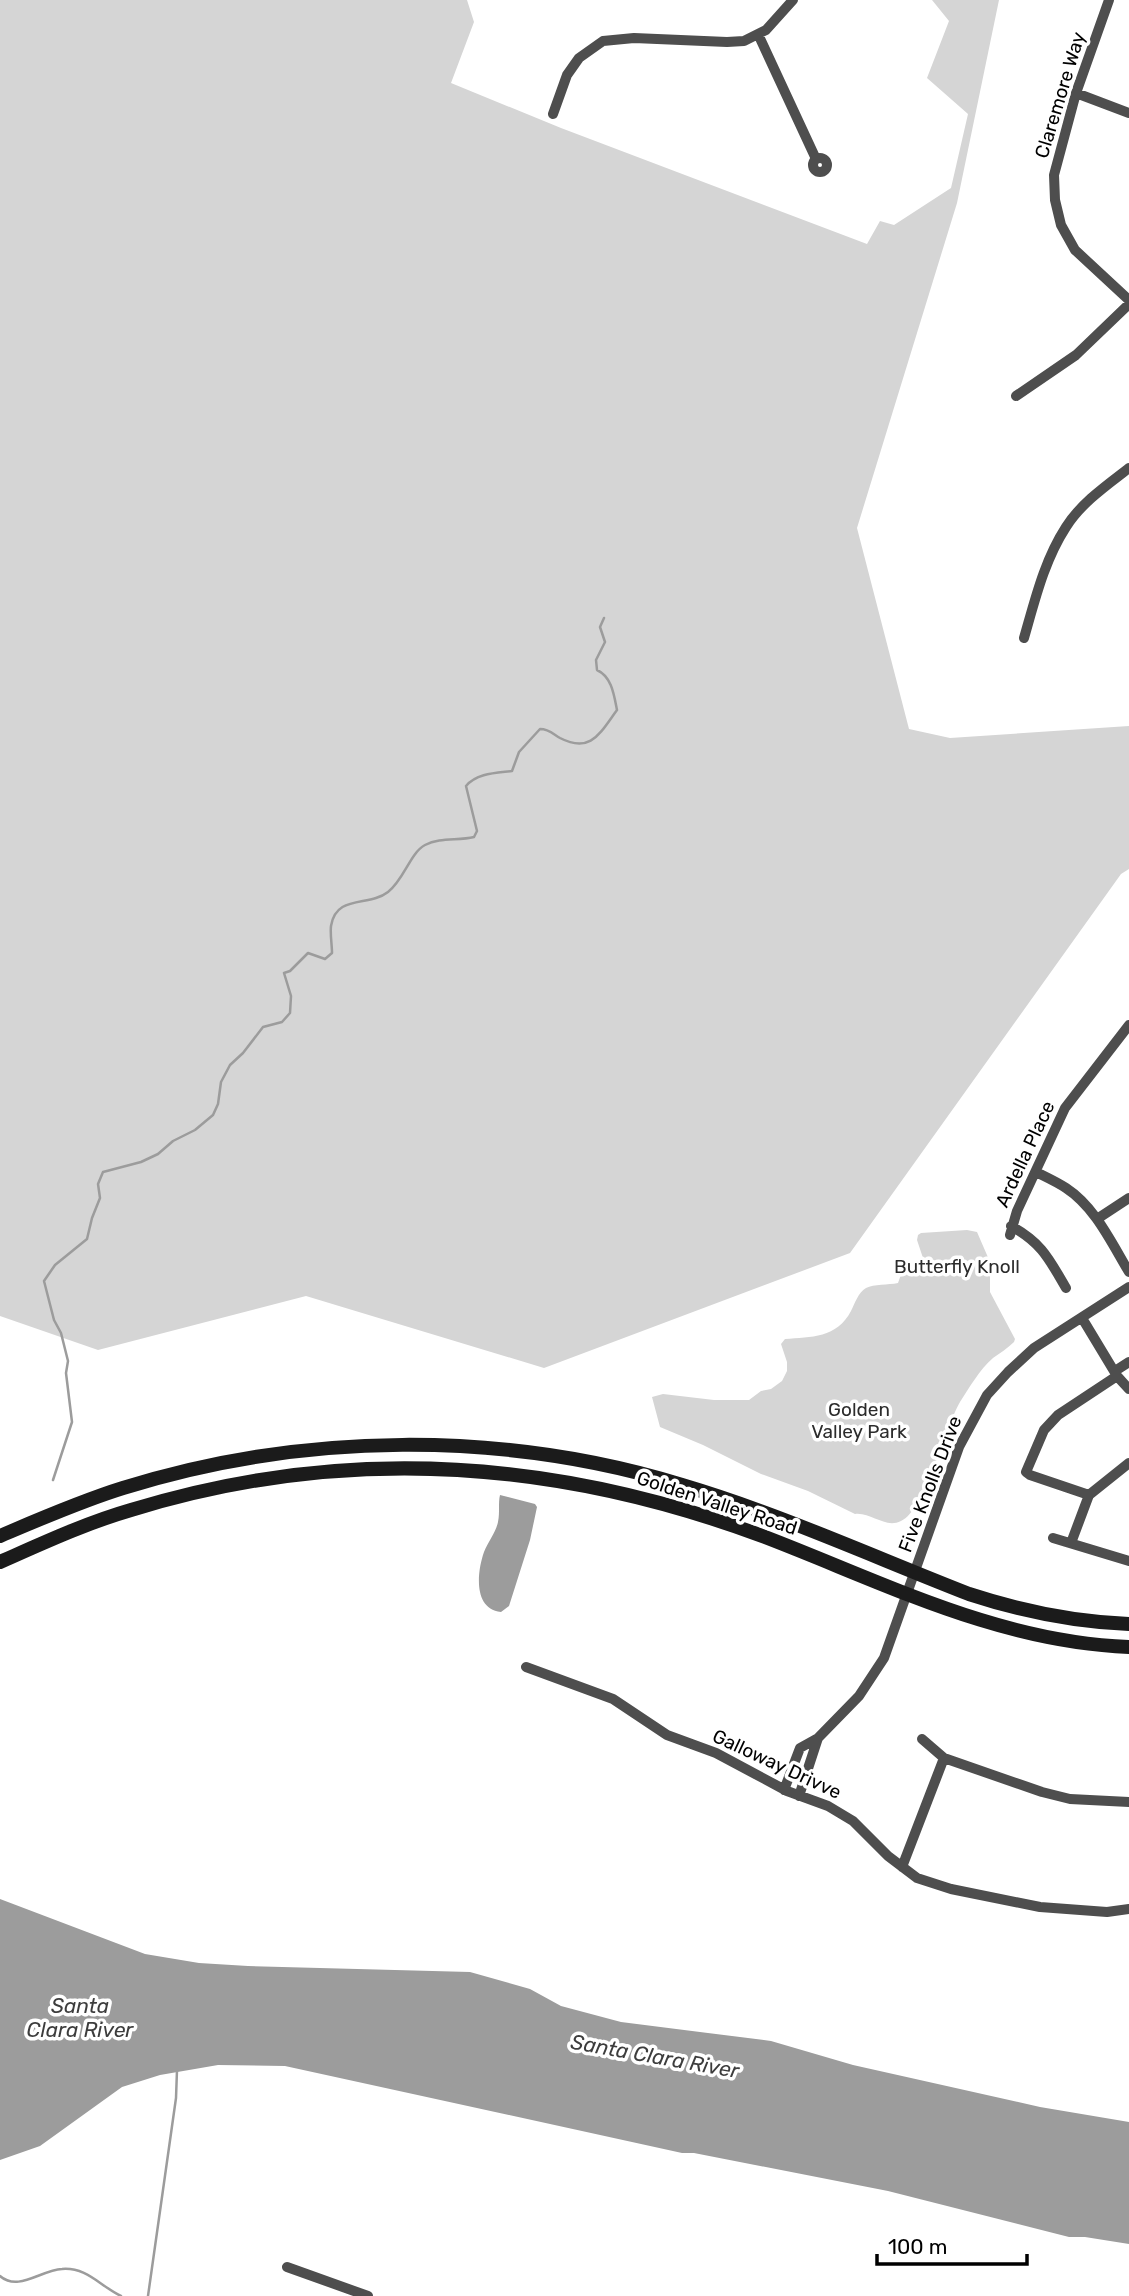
<svg xmlns="http://www.w3.org/2000/svg" width="1129" height="2296" font-family="Rubik,sans-serif">
  <rect width="100%" height="100%" fill="#fff"/>
  <path fill="#d5d5d5" d="M 0,0 L 467,0 L 474,22 L 451,83 L 561,128 L 867,244 L 880,221 L 894,225 L 951,188 L 968,114 L 927,78 L 949,21 L 932,0 L 999,0 L 957,203 L 857,528 L 909,729 L 950,738 L 1129,726 L 1129,869 L 1121,874 L 850,1253 L 544,1368 L 306,1296 L 98,1350 L 0,1316 Z
    M 967,1230 L 977,1232 L 990,1262 L 990,1292 L 1015,1339 L 1014,1342 C 1008,1348 1000,1353 993,1358 C 980,1369 969,1388 960,1402 C 944,1429 926,1510 901,1521 C 885,1529 871,1512 855,1514 L 808,1491 L 761,1474 L 703,1445 L 660,1427 L 652,1397 L 663,1394 L 714,1400 L 749,1400 L 761,1391 L 771,1389 L 782,1381 L 787,1371 L 787,1362 L 781,1344 L 785,1339 C 811,1337 837,1338 851,1311 C 855,1303 858,1293 866,1288 C 874,1284 888,1285 898,1283 L 904,1266 L 923,1258 L 917,1240 L 918,1235 L 921,1233 Z"/>
  <path fill="#9c9c9c" d="M 500,1495 L 535,1504 L 537,1507 L 530,1540 L 509,1606 L 501,1612 C 473,1609 477,1572 484,1552 C 488,1542 496,1532 498,1522 C 500,1512 498,1503 500,1495 Z
    M 0,1899 L 145,1954 L 199,1963 L 248,1966 L 470,1972 L 530,1989 L 561,2006 L 621,2022 L 771,2041 L 853,2065 L 1040,2107 L 1129,2122 L 1129,2244 L 1085,2237 L 1069,2237 L 888,2191 L 694,2153 L 682,2153 L 285,2066 L 218,2065 L 160,2075 L 122,2087 L 40,2146 L 0,2160 Z"/>
  <g fill="none" stroke-linecap="round" stroke-linejoin="round">
    <path stroke="#9c9c9c" stroke-width="2.5" d="M 53,1480 L 72,1422 L 66,1373 L 68,1361 L 61,1333 L 54,1320 L 44,1281 L 55,1265 L 87,1239 L 92,1218 L 100,1198 L 98,1184 L 103,1172 L 141,1162 L 158,1154 L 173,1141 L 195,1130 L 213,1115 L 218,1104 L 221,1082 L 230,1065 L 243,1053 L 263,1027 L 282,1022 L 290,1013 L 291,996 L 284,973 L 290,971 L 308,953 L 325,959 L 332,953 C 332,945 330,934 331,926 C 336,894 369,907 388,892 C 404,880 410,853 425,845 C 440,837 458,841 474,837 L 477,831 L 466,786 C 477,773 496,773 512,771 L 519,752 L 540,729 C 549,729 553,734 560,738 C 591,754 600,733 617,710 C 614,695 612,677 597,670 L 596,660 L 605,642 L 600,627 L 604,618
      M 0,2276 C 18,2292 41,2270 62,2269 C 87,2267 100,2286 121,2296
      M 148,2296 L 176,2098 L 177,2070"/>
    <path stroke="#4e4e4e" stroke-width="10" d="M 1109,0 L 1076,93 L 1054,175 L 1055,200 L 1061,225 L 1075,250 L 1129,300
      M 758,34 L 816,159
      M 1076,93 L 1129,113
      M 553,114 L 567,75 L 579,58 L 603,41 L 634,38 L 727,42 L 744,41 L 766,30 L 793,0
      M813 165a7 7 0 1 1 14 0a7 7 0 1 1-14 0Z
      M 1016,396 L 1076,355 L 1129,304
      M 1024,638 C 1035,600 1044,561 1066,527 C 1081,503 1107,485 1129,468
      M 1036,1172 C 1046,1177 1057,1182 1066,1188 C 1095,1207 1111,1242 1129,1272
      M 1097,1219 L 1129,1198
      M 1011,1226 C 1042,1243 1049,1259 1066,1288
      M 1010,1235 L 1017,1211 L 1065,1108 L 1129,1025
      M 1082,1318 L 1117,1376 L 1129,1389
      M 1115,1371 L 1129,1362
      M 1089,1495 L 1030,1475 L 1026,1472 L 1044,1430 L 1058,1415 L 1117,1376
      M 1089,1495 L 1129,1463
      M 1053,1538 L 1129,1561
      M 1071,1543 L 1089,1495
      M 526,1667 L 613,1699 L 667,1735 L 716,1753 L 787,1791 L 828,1806 L 853,1821 L 888,1856 L 917,1878 L 951,1889 L 1040,1907 L 1107,1912 L 1129,1909
      M 922,1739 L 944,1758 L 1042,1792 L 1070,1799 L 1129,1802
      M 784,1790 L 800,1748 L 818,1738 L 859,1696 L 884,1658 L 959,1447 L 987,1395 L 1008,1372 L 1034,1348 L 1129,1287
      M 799,1796 L 818,1738
      M 902,1867 L 944,1758
      M 287,2267 L 368,2296"/>
    <path stroke="#1b1b1b" stroke-width="14" d="M 0,1536 C 40,1519 81,1501 123,1488 C 302,1432 503,1430 682,1485 C 780,1514 874,1557 969,1594 C 1021,1611 1074,1622 1129,1624
      M 0,1562 C 43,1543 86,1523 131,1510 C 345,1444 557,1459 765,1537 C 885,1583 998,1642 1129,1647"/>
  </g>
  <g text-anchor="middle" dominant-baseline="central" stroke-width="7" stroke-linejoin="round" paint-order="stroke">
    <g font-size="19" fill="#000" stroke="#fff">
      <text transform="translate(1060 95) rotate(-73)">Claremore Way</text>
      <text transform="translate(1025 1154) rotate(-65)">Ardella Place</text>
      <text transform="translate(930 1484) rotate(-69)">Five Knolls Drive</text>
      <text transform="translate(717 1503) rotate(18)">Golden Valley Road</text>
      <text transform="translate(777 1764) rotate(25)">Galloway Drivve</text>
    </g>
    <g font-size="19" fill="#2c2c2c" stroke="#fff">
      <text x="957" y="1266">Butterfly Knoll</text>
      <text x="859" y="1409">Golden<tspan x="859" dy="22">Valley Park</tspan></text>
    </g>
    <g font-size="21" font-style="italic" fill="#3d3d3d" stroke="#fff">
      <text x="80" y="2005">Santa<tspan x="80" dy="24">Clara River</tspan></text>
      <text transform="translate(655 2056) rotate(10)">Santa Clara River</text>
    </g>
  </g>
  <path d="M877 2254v10h150v-10" fill="none" stroke="#000000" stroke-width="3.5"/>
  <text x="888" y="2254" font-size="21" fill="#000000" stroke="#ffffff" stroke-width="5" paint-order="stroke">100 m</text>
</svg>
